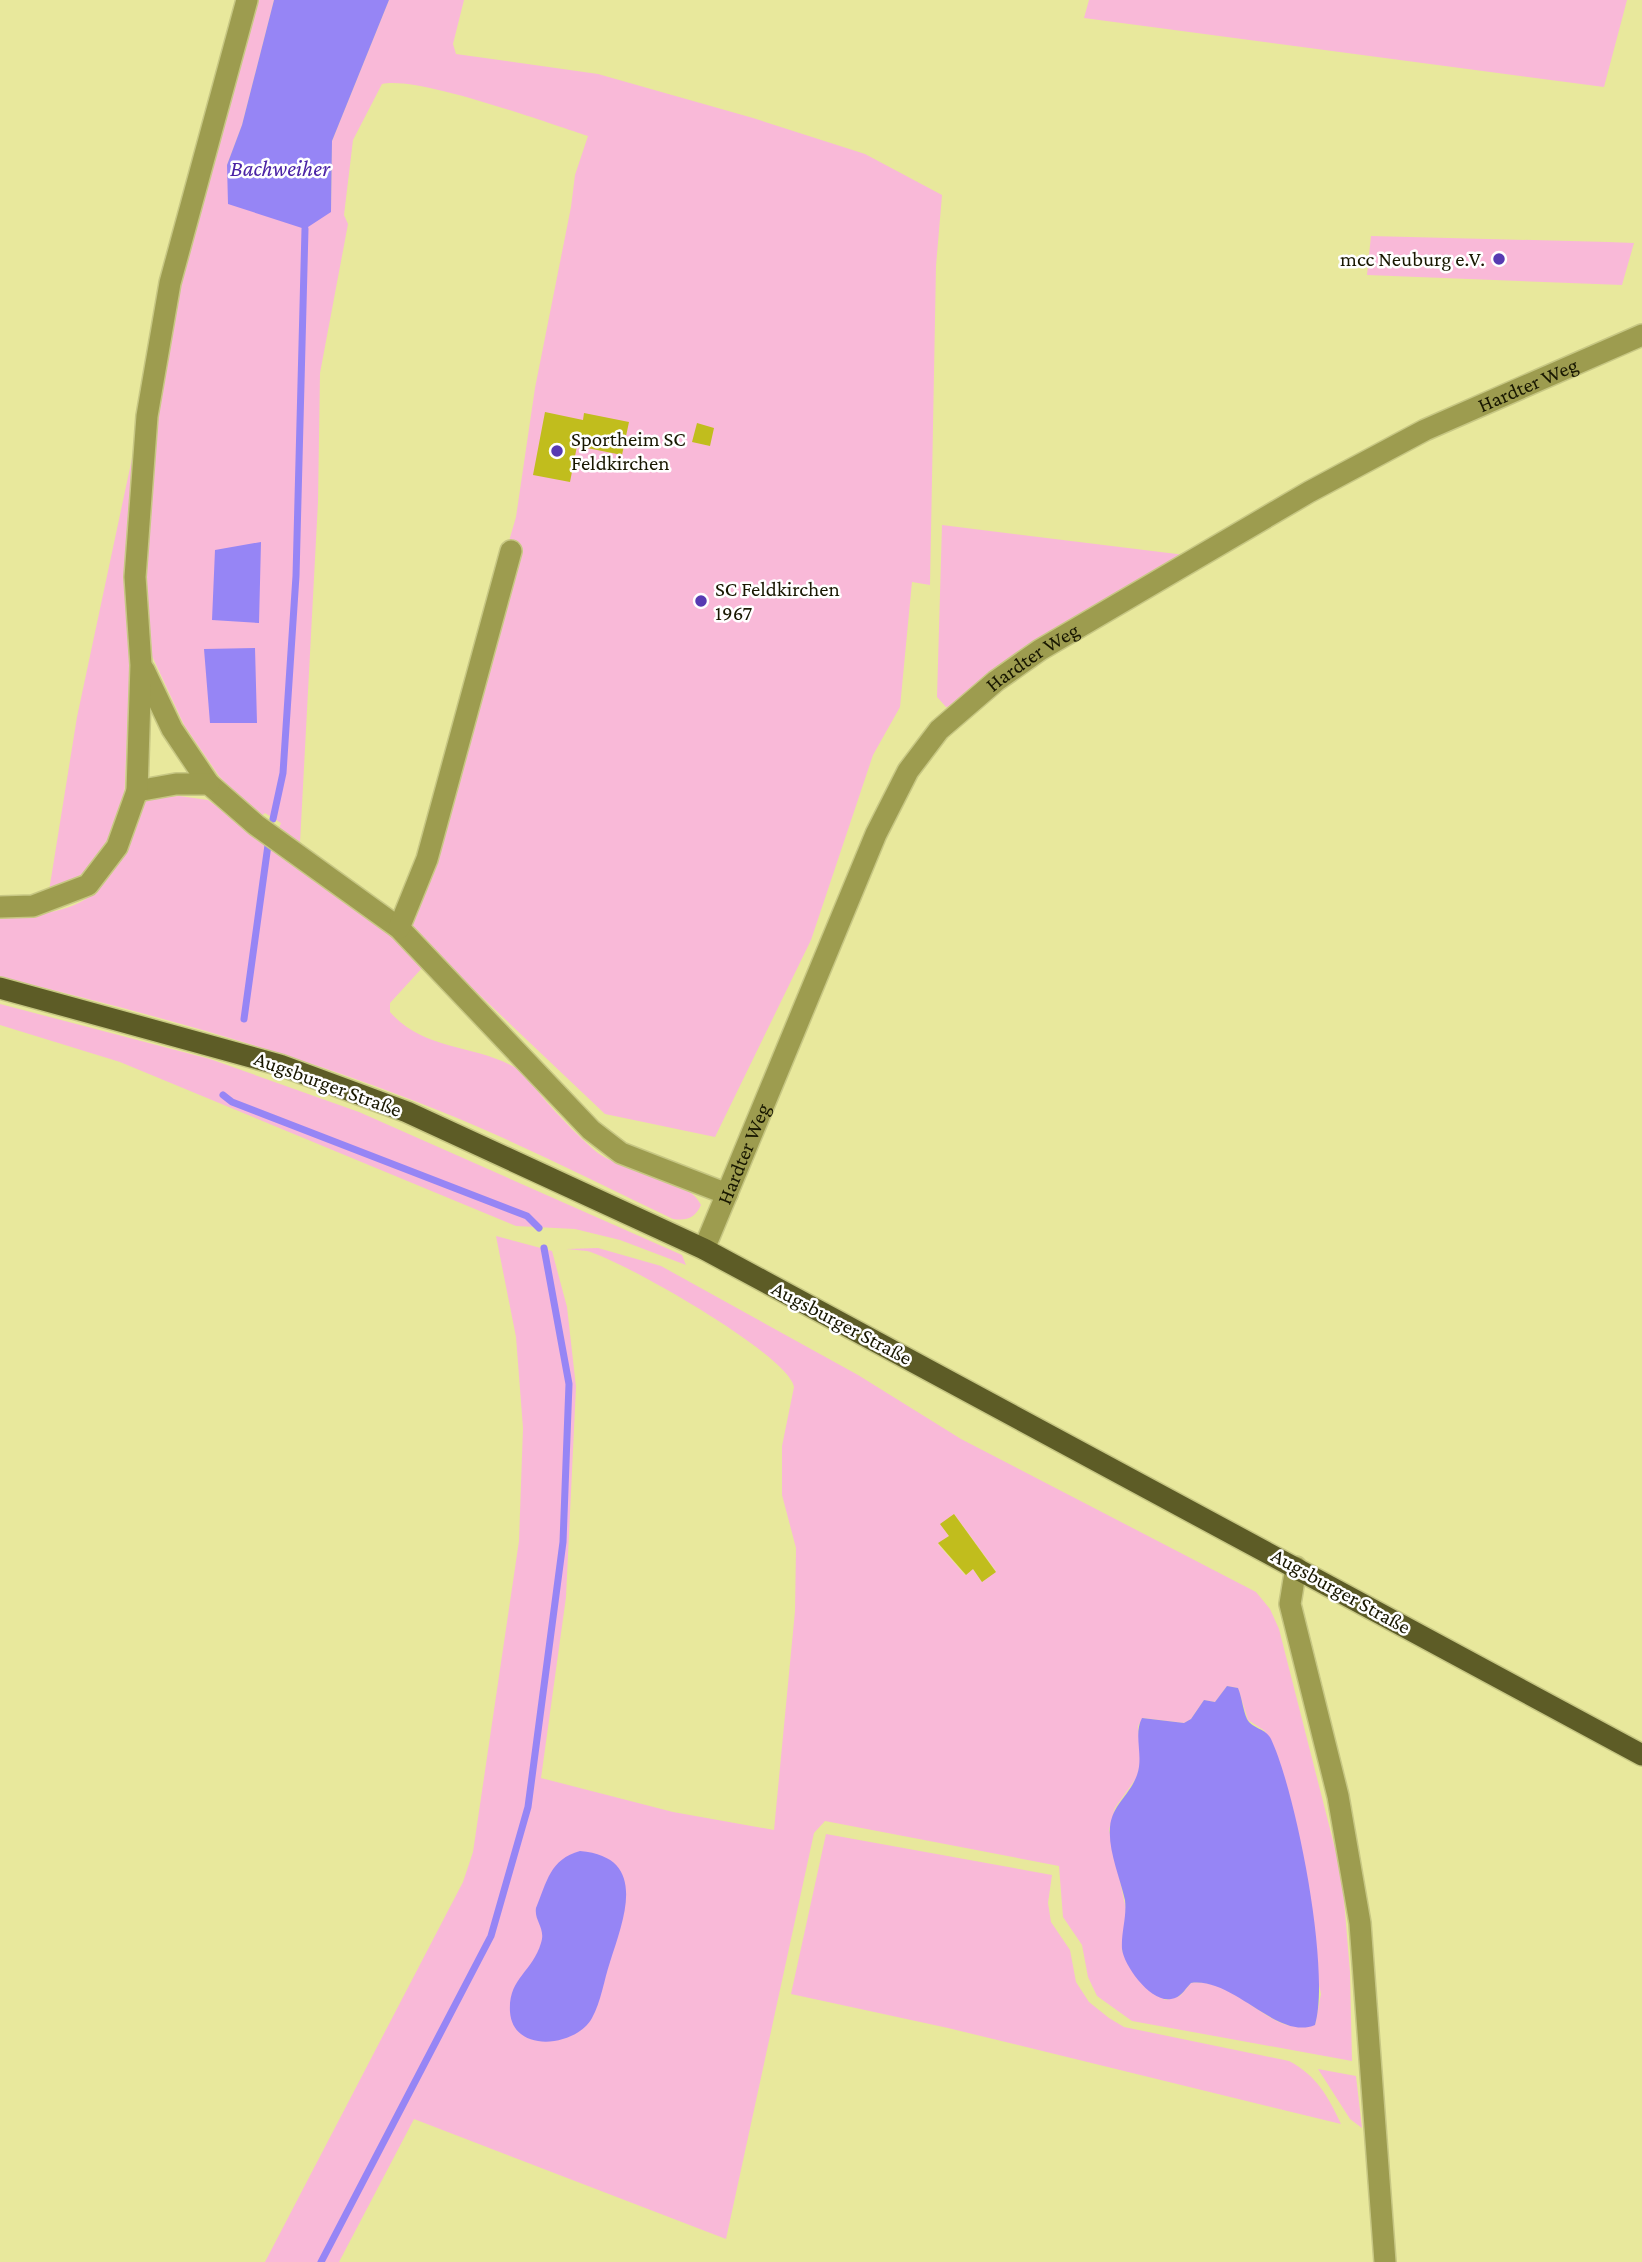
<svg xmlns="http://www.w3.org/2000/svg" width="1642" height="2262" font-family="'Crimson Pro',serif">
  <rect width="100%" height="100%" fill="#e8e89c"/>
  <path fill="#f9b9d8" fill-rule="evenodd" d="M 256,0 L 274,0 L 242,125 L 227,165 L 331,212 L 332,141 L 389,0 L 464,0 L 453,44 L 456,54 L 598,74 L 753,118 L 865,154 L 942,195 L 936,266 L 930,585 L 912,582 L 900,707 L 873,755 L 811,940 L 715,1137 L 605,1114 L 408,927 L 469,678 L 516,517 L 535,388 L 571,207 L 575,175 L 588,136 C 547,123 417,75 382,84 L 353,140 L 344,215 L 348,224 L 320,373 L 318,502 L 300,843 L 278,831 L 281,823 L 265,813 L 259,818 L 219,776 L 184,725 L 152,656 L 146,580 L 155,416 L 177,285 Z
    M 1089,0 L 1627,0 L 1604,87 L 1084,18 Z
    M 1371,236 L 1608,242 L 1634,243 L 1622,285 L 1367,275 Z
    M 141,416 L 124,804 C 107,854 99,870 49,891 L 77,717 Z
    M 942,525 L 1185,555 L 953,706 L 946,707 L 937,697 Z
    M 179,796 L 208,800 L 394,934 L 423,967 L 390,1003 L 390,1012 C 424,1051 475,1044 516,1068 C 528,1075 536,1090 545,1100 C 557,1114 584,1142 598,1153 C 625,1173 688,1176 701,1205 C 695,1218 687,1221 673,1219 C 587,1178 502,1134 412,1100 C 278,1048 140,1011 0,977 L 0,917 C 32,916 79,913 101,886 C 120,861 128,826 145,799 Z
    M 0,1004 L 210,1059 L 359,1112 L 682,1255 L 686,1265 L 620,1240 L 575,1229 L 516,1226 L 120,1062 L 0,1025 Z
    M 496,1236 L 552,1251 L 567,1307 L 576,1387 L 566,1597 L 541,1778 L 673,1812 L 774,1830 L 795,1611 L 796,1548 L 782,1495 L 782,1446 L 794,1387 C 789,1355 622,1260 587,1251 C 580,1250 573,1250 566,1249 L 598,1248 L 661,1266 L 858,1375 L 961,1439 L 1256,1592 L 1270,1609 L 1279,1629 L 1342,1876 L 1350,1972 L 1352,2061 L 1132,2021 L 1097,1996 L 1088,1977 L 1082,1945 L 1063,1917 L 1059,1866 L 825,1821 L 814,1833 L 726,2239 L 414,2119 L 339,2262 L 265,2262 L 463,1882 L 473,1852 L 519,1541 L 523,1428 L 516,1337 ZM 954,1514 L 996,1571 L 982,1582 L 973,1569 L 965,1575 L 938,1544 L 949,1536 L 941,1524 ZM 1227,1686 L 1238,1688 L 1248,1720 L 1265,1731 L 1321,1994 L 1315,2025 C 1306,2025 1295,2027 1287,2025 C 1254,2014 1228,1978 1191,1983 L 1180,1996 L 1165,2000 L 1122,1951 L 1126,1909 L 1109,1830 L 1115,1808 L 1137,1777 L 1141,1760 L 1138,1726 L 1143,1718 L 1184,1723 L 1191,1719 L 1204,1700 L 1215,1702 Z
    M 826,1834 L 1052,1875 L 1048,1903 L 1051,1922 L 1070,1950 L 1076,1982 L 1089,2002 L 1109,2018 L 1124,2027 L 1289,2061 C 1317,2076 1328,2096 1341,2124 L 948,2028 L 791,1994 Z
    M 1318,2069 L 1356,2076 L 1362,2128 L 1350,2119 Z"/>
  <path fill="#9685f5" d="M 274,0 L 389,0 L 332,141 L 331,212 L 305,229 L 228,204 L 227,165 L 242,125 Z
    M 261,542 L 259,623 L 212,620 L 215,550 Z
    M 255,648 L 257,723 L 210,723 L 204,649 Z
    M 1227,1686 L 1238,1688 C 1242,1698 1243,1710 1247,1719 C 1252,1729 1266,1728 1271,1739 C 1296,1792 1331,1970 1315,2025 C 1277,2041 1234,1977 1191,1983 C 1184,1990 1181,1998 1171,1999 C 1151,2003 1124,1966 1122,1949 C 1121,1932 1127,1917 1125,1900 C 1120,1877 1108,1851 1110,1827 C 1112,1805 1130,1795 1137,1775 C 1144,1756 1133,1735 1142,1718 L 1184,1723 L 1191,1719 L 1204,1700 L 1215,1702 Z
    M 580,1851 C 649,1857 624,1918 610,1962 C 604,1980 601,2002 592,2018 C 576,2047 513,2054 510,2012 C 508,1978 532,1973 541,1943 C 546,1928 534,1921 536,1908 C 547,1882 550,1859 580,1851 Z"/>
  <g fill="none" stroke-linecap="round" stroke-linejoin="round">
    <path stroke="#9685f5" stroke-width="7" d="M 273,819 L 283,773 L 296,576 L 305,229
      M 244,1019 L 268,845
      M 223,1095 L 232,1102 L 527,1216 L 539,1228
      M 321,2262 L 491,1936 L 528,1807 L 563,1542 L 569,1384 L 544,1248"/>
  </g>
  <path fill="#c1bd1d" d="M 545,412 L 583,420 L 584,413 L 629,422 L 622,455 L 577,446 L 570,482 L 533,475 Z
    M 697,423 L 714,428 L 710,446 L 692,442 Z
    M 954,1514 L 996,1572 L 982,1582 L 973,1569 L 966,1575 L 938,1543 L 949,1536 L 940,1524 Z"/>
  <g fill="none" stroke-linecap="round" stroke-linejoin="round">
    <defs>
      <g id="minor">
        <path d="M 144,670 L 172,729 L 209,784 L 256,825 L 399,928 L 591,1130 L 621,1153 L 727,1194"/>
        <path d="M 137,791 L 176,784 L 209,784"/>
        <path d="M 0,907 L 33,906 L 88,885 L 117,847 L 137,791 L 141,665 L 135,577 L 147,416 L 170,283 L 247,0"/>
        <path d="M 399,928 L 427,859 L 511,551"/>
        <path id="s1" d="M 704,1249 L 876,834 L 908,771 L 939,730 L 996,681 L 1040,650 L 1309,492 L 1425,430 L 1642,335"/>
        <path d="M 1296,1567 L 1290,1604 L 1338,1796 L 1360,1923 L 1385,2262"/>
      </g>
      <path id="major" d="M 0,988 L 280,1065 L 407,1112 L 704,1249 L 1642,1755"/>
    </defs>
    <use href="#minor" stroke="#c7c783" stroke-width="24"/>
    <use href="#major" stroke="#c7c783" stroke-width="24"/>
    <use href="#minor" stroke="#9d9c4f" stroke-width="21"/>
    <use href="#major" stroke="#5d5c26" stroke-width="21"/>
  </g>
  <g fill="#573ab2" stroke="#fff" stroke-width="2.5">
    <circle cx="1499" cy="259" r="7"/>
    <circle cx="557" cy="451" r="7"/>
    <circle cx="701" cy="601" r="7"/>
  </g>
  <g text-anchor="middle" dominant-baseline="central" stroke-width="5" stroke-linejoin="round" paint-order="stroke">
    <g font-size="21" fill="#181700" stroke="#fff" text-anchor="start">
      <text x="1485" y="259" text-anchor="end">mcc Neuburg e.V.</text>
      <text x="571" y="439">Sportheim SC<tspan x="571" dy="24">Feldkirchen</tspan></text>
      <text x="715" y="589">SC Feldkirchen<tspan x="715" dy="24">1967</tspan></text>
    </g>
    <g font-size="21" fill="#181700" stroke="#fff">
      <text stroke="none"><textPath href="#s1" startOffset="1256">Hardter Weg</textPath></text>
      <text stroke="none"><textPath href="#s1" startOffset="690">Hardter Weg</textPath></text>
      <text transform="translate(328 1084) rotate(20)">Augsburger Straße</text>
      <text stroke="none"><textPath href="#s1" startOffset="103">Hardter Weg</textPath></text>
      <text transform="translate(842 1323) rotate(28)">Augsburger Straße</text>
      <text transform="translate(1341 1591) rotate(29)">Augsburger Straße</text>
    </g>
    <g font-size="23" font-style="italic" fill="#4a22a5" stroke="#fff">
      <text x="280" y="168">Bachweiher</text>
    </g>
  </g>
</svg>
